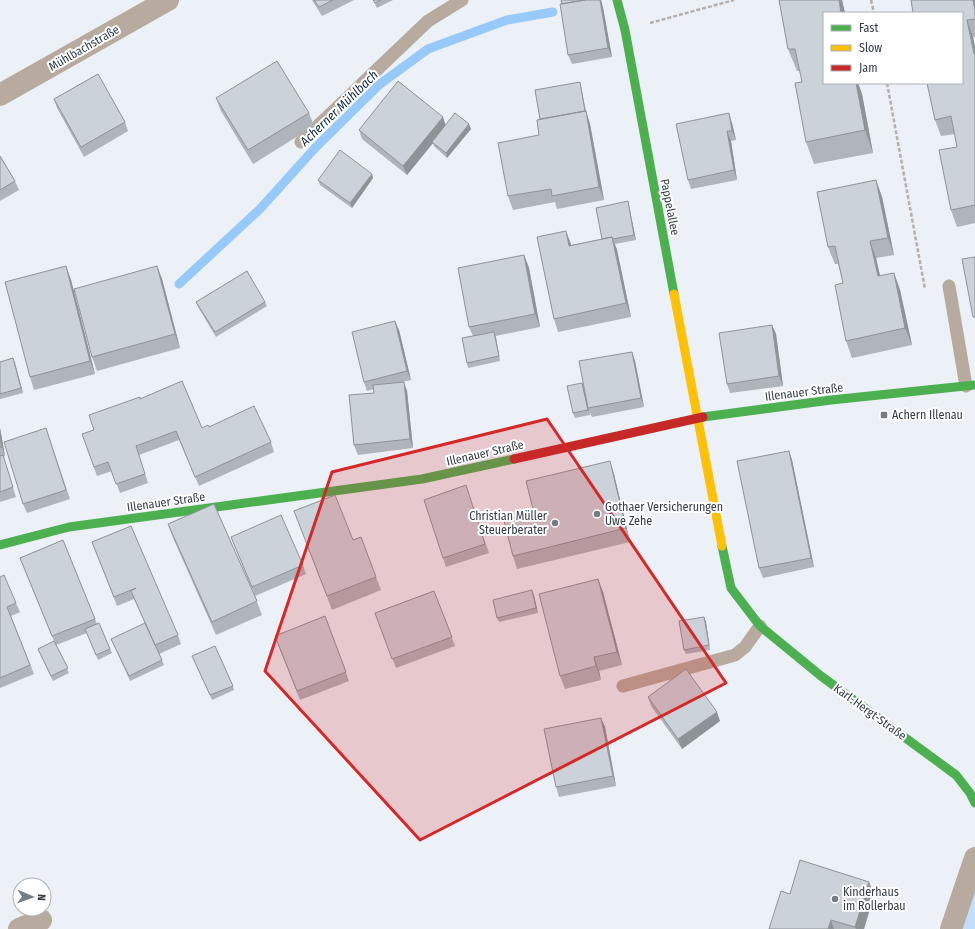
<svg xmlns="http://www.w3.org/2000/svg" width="975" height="929" font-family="'Fira Sans Condensed',sans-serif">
  <rect width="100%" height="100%" fill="#ebf1f6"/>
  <path fill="#c2def9" d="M 975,891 L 975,929 L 962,929 Z"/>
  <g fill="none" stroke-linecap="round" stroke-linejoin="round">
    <path stroke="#97c9fa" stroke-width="9" d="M 179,284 L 260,209 L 315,148 L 380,84 L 428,49 L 507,20 L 553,12"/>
    <path stroke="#b5b0ad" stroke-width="2.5" stroke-dasharray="4 2" stroke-linecap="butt" d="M 871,0 L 874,13
      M 650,23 L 734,0
      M 887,83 L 925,289"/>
    <path stroke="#b7aa9e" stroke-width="13" d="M 301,142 L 428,21 L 462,0
      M 949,286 L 966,386
      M 623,686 L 735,655 L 745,647 L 760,626"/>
    <path stroke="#b7aa9e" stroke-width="22" d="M 0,95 L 168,0
      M 19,929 L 41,920
      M 951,929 L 975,858"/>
    <path stroke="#4caf50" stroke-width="9" d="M 617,0 L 625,30 L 674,294
      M 703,417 L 831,400 L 975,385
      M 0,545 L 69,527 L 422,479 L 514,459
      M 722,546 L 731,588 L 760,626 L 821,676 L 956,775 L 970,793 L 975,803"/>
    <path stroke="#ffc107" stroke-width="9" d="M 674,294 L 722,546"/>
    <path stroke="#c62828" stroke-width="9" d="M 514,459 L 703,417"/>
  </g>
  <path fill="#afb5bb" d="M 312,0 L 354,0 L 322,16 Z
    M 373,0 L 393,0 L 377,8 Z
    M 561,0 L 601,0 L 612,57 L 572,64 L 568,55 Z
    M 779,0 L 842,0 L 845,13 L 824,13 L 824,83 L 858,83 L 862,94 L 873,153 L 814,164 L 806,142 L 802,82 L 800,71 L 797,71 L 788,49 Z
    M 975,0 L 975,37 L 973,37 L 975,47 L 975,223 L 957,227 L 951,210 L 957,147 L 955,134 L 941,136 L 935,120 L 962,13 Z
    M 580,82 L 581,87 L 586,111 L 590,124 L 604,200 L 557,209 L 555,202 L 513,210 L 508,196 L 539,135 Z
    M 216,98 L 309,113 L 314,126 L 253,164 L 221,111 Z
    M 54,99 L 125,122 L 128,131 L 84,157 L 57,108 Z
    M 732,123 L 736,140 L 731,141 L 737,180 L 691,189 L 688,180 Z
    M 445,125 L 471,129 L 447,158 L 434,146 L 433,143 L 407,175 L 362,139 L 359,130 Z
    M 0,156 L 15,181 L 19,190 L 0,201 Z
    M 372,174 L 373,178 L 352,208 L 320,185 L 318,180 Z
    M 876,180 L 882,197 L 894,255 L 876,258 L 880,276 L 894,273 L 900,290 L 912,345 L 852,358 L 846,341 L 843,283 L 838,264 L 835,264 L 828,247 Z
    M 628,201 L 629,206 L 636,240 L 615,244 L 617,250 L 631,317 L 558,332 L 554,319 L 571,245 L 602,239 Z
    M 524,255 L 529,268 L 540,327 L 495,336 L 500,361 L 468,368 L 467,363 L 473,336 L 469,327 Z
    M 66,266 L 71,280 L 95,374 L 34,390 L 30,377 Z
    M 157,266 L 162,279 L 180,348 L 97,371 L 92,357 Z
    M 196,302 L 265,302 L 267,306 L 216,337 L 198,307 Z
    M 772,325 L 776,334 L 783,386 L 730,393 L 727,384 Z
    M 399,330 L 411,380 L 402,382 L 407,391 L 413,448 L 358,455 L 354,445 L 374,393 L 374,389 L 367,391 L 364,382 Z
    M 632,352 L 635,361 L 644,407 L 592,417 L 588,408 Z
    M 13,358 L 23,393 L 0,399 L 0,362 Z
    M 582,383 L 584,388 L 590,415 L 575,418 L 573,413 Z
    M 140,399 L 202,428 L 209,427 L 271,442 L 274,452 L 199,486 L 179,440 L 139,455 L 148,483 L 120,493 L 112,471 L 97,476 L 82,434 L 94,430 Z
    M 0,428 L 5,456 L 3,457 L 16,497 L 0,502 Z
    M 46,428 L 70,499 L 27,513 L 23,504 Z
    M 789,451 L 792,460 L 814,567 L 763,578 L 759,568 Z
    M 614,474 L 630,542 L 517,569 L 513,556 L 534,513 Z
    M 469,495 L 489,553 L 446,567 L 443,558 Z
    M 294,511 L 353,540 L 376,577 L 381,590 L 332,610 Z
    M 168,524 L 254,593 L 231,537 L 303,565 L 306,574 L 255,596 L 262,615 L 216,635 L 173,538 Z
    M 63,540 L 97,624 L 110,649 L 112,653 L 98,660 L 87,633 L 56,645 L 69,673 L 53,681 L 38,649 L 54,641 L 20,558 Z
    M 92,542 L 178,635 L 181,644 L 159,654 L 164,665 L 130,681 L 111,639 L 154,643 L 134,599 L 117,606 Z
    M 0,577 L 16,603 L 20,612 L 11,616 L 34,674 L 0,688 Z
    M 598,579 L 603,592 L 622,665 L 599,671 L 601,680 L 565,689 L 560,676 Z
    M 532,590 L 538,613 L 499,622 L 497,618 Z
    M 434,591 L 455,646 L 396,668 L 375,613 Z
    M 325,616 L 349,681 L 300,700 L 278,645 Z
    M 704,617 L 706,622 L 710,650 L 686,654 L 684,650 Z
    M 192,656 L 233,686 L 234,690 L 212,700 Z
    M 648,697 L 720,721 L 682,749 L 651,706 Z
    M 601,718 L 605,727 L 616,786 L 559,797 L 556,787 Z
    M 869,882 L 874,895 L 864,929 L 769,929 L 790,894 Z"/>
  <path fill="#8e9398" d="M 600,0 L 601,0 L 603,7 L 612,57 L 608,48 Z
    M 839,0 L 842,0 L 845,13 L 841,13 Z
    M 973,0 L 975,0 L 975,10 Z
    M 967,20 L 973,37 L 975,47 L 975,56 Z
    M 580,82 L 581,87 L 588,124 L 586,120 Z
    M 856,83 L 858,83 L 862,94 L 873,153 L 865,130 Z
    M 586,111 L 590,124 L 604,200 L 599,187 Z
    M 729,113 L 732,123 L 736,140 L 732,131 Z
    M 443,117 L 446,126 L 432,142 L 433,143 L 407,175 L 403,166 Z
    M 469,124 L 471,129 L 447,158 L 446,153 Z
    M 727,131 L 731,141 L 737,180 L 734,170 Z
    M 372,174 L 373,178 L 352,208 L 350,203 Z
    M 876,180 L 882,197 L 894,255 L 888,238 Z
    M 628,201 L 629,206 L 636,240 L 634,235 Z
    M 566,231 L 571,244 L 574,259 L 569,246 Z
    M 612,237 L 617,250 L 631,317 L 626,303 Z
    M 870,241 L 876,258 L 884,293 L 878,276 Z
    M 524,255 L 529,268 L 540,327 L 535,314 Z
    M 66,266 L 71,280 L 95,374 L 90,361 Z
    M 157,266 L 162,279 L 180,348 L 175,334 Z
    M 894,273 L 900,290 L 912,345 L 905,328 Z
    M 395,321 L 399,330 L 411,380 L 407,371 Z
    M 772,325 L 776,334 L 783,386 L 779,376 Z
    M 494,332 L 496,337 L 500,361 L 499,356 Z
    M 632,352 L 635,361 L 644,407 L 641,398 Z
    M 13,358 L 15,363 L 23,393 L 21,388 Z
    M 404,382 L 407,391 L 413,448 L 410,439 Z
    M 582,383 L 584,388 L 590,415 L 588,410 Z
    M 0,428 L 5,456 L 2,447 L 0,438 Z
    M 789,451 L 792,460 L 814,567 L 811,558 Z
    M 610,461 L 614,474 L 630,542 L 626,528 Z
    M 598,579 L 603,592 L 622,665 L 617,652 Z
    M 532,590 L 534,595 L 538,613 L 536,608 Z
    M 704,617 L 706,622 L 710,650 L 709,645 Z
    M 594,657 L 599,671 L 601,680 L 596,666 Z
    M 717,712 L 720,721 L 682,749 L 678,739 Z
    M 601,718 L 605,727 L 616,786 L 613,776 Z
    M 869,882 L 874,895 L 864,929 L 856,929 L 855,927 Z
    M 831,920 L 834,929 L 828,929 Z"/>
  <path fill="#cbd2d9" stroke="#8e9398" d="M 314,0 L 333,0 L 319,7 Z
    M 373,0 L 381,0 L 375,3 Z
    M 561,0 L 585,0 L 562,4 Z
    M 585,0 L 600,0 L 608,48 L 568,55 L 560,4 Z
    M 779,0 L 839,0 L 841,13 L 824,13 L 824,83 L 856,83 L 865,130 L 806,142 L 795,83 L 802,82 L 795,49 L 788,49 Z
    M 911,0 L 973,0 L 975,10 L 975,19 L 967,20 L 974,54 L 975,54 L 975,205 L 951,210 L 939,150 L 957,147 L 951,116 L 935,120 L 927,83 L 962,83 L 962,13 L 913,13 Z
    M 277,61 L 309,113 L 248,150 L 216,98 Z
    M 98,74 L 125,122 L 81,147 L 54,99 Z
    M 398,81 L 443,117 L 403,166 L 359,130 Z
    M 580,82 L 585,111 L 540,119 L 535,90 Z
    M 586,111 L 599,187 L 552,196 L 551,189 L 508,196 L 498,143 L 539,135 L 537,120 Z
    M 455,113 L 469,124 L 446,153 L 432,142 Z
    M 729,113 L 732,131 L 727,131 L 734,170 L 688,180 L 676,124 Z
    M 340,150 L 372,174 L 350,203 L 318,180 Z
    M 0,156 L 15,181 L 0,190 Z
    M 876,180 L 888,238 L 870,241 L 878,276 L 894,273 L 905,328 L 846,341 L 835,285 L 843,283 L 835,246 L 828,247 L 817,192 Z
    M 628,201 L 634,235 L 613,239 L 612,237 L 602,239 L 596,208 Z
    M 566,231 L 569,246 L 612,237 L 626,303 L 554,319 L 537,237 Z
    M 524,255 L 535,314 L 469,327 L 458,268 Z
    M 975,257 L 975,317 L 973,317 L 962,259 Z
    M 66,266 L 90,361 L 30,377 L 5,282 Z
    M 157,266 L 175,334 L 92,357 L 74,289 Z
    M 247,271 L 265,302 L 215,332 L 196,302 Z
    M 395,321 L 407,371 L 364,382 L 352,332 Z
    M 772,325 L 779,376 L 727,384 L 719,333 Z
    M 494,332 L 499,356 L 467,363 L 462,338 Z
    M 632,352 L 641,398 L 588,408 L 579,361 Z
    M 13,358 L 21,388 L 0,394 L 0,362 Z
    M 182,381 L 202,428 L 208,425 L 209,427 L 254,406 L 271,442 L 195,477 L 176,431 L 136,446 L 145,474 L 116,484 L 108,462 L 94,467 L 82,434 L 94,430 L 89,415 L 140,397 L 140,399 Z
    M 404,382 L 410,439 L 354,445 L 349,395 L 374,393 L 373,385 Z
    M 582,383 L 588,410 L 573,413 L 567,386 Z
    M 46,428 L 66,490 L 23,504 L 4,442 Z
    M 0,438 L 2,447 L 0,447 Z
    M 789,451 L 811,558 L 759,568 L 737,461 Z
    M 3,455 L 13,487 L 0,492 L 0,456 Z
    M 610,461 L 626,528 L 513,556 L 504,521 L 534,513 L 526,481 Z
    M 466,485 L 485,544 L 443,558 L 424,500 Z
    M 335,495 L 353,540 L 361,537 L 376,577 L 327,596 L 294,511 Z
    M 214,504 L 257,601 L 212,622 L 168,524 Z
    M 281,515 L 303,565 L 252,587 L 231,537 Z
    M 131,526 L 178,635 L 155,645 L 131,591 L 136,588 L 114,597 L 92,542 Z
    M 63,540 L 95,619 L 52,636 L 20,558 Z
    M 4,575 L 16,603 L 7,607 L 30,665 L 0,678 L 0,577 Z
    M 598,579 L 617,652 L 594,657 L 596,666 L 560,676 L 539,594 Z
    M 532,590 L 536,608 L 497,618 L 493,600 Z
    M 434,591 L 452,637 L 392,659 L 375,613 Z
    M 325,616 L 346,672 L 297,691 L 275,636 Z
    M 704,617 L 709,645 L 684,650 L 679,621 Z
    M 99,623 L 110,649 L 96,655 L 85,629 Z
    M 145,623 L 162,660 L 129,676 L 111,639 Z
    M 54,641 L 68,668 L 51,676 L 38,649 Z
    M 215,646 L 233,686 L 210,695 L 192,656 Z
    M 686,669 L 717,712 L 678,739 L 648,697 Z
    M 601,718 L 613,776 L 556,787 L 544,729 Z
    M 800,860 L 869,882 L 855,927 L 831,920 L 828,929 L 769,929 L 781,891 L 790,894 Z"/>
  <path fill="#d62828" fill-opacity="0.2" stroke="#d62828" stroke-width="3" stroke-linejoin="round" d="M 547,419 L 726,683 L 420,840 L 265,671 L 332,472 Z"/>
  <g fill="#747d85" stroke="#fff" stroke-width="1.5">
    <rect x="880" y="411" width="8" height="8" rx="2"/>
    <circle cx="597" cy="514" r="4"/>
    <circle cx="555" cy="523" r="4"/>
    <circle cx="835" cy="899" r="4"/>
  </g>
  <g text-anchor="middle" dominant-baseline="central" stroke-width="4" stroke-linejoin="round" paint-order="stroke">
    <g font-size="12" fill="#343e48" stroke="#fff">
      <text transform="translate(84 48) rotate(-30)">Mühlbachstraße</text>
      <text transform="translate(670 207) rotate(79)">Pappelallee</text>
      <text transform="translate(804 392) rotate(-7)">Illenauer Straße</text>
      <text transform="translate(485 453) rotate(-13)">Illenauer Straße</text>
      <text transform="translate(166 502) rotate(-8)">Illenauer Straße</text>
      <text transform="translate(870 712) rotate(36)">Karl-Hergt-Straße</text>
    </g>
    <g font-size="12" fill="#343e48" stroke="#fff" text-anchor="start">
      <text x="892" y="415">Achern Illenau</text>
      <text x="605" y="507">Gothaer Versicherungen<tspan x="605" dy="14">Uwe Zehe</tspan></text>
      <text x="547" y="516" text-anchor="end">Christian Müller<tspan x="547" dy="14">Steuerberater</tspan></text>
      <text x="843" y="892">Kinderhaus<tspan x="843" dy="14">im Rollerbau</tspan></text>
    </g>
    <g font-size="13" font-style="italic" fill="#102d48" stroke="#fff">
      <text transform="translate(339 108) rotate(-44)">Acherner Mühlbach</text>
    </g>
  </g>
  <rect x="823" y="12" width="140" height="72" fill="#ffffff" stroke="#aeb2b6"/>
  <rect x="831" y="25" width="20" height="6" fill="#4caf50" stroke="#aeb2b6"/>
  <text x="859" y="32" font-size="12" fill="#343e48">Fast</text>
  <rect x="831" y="45" width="20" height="6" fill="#ffc107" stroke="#aeb2b6"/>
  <text x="859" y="52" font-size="12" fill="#343e48">Slow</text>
  <rect x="831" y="65" width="20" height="6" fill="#c62828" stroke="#aeb2b6"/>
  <text x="859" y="72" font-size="12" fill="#343e48">Jam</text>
  <g transform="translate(32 897) rotate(92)"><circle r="19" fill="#ffffff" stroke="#aeb2b6"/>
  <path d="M0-3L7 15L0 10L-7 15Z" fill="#747d85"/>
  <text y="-6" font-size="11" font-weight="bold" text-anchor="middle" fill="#343e48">N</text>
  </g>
</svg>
